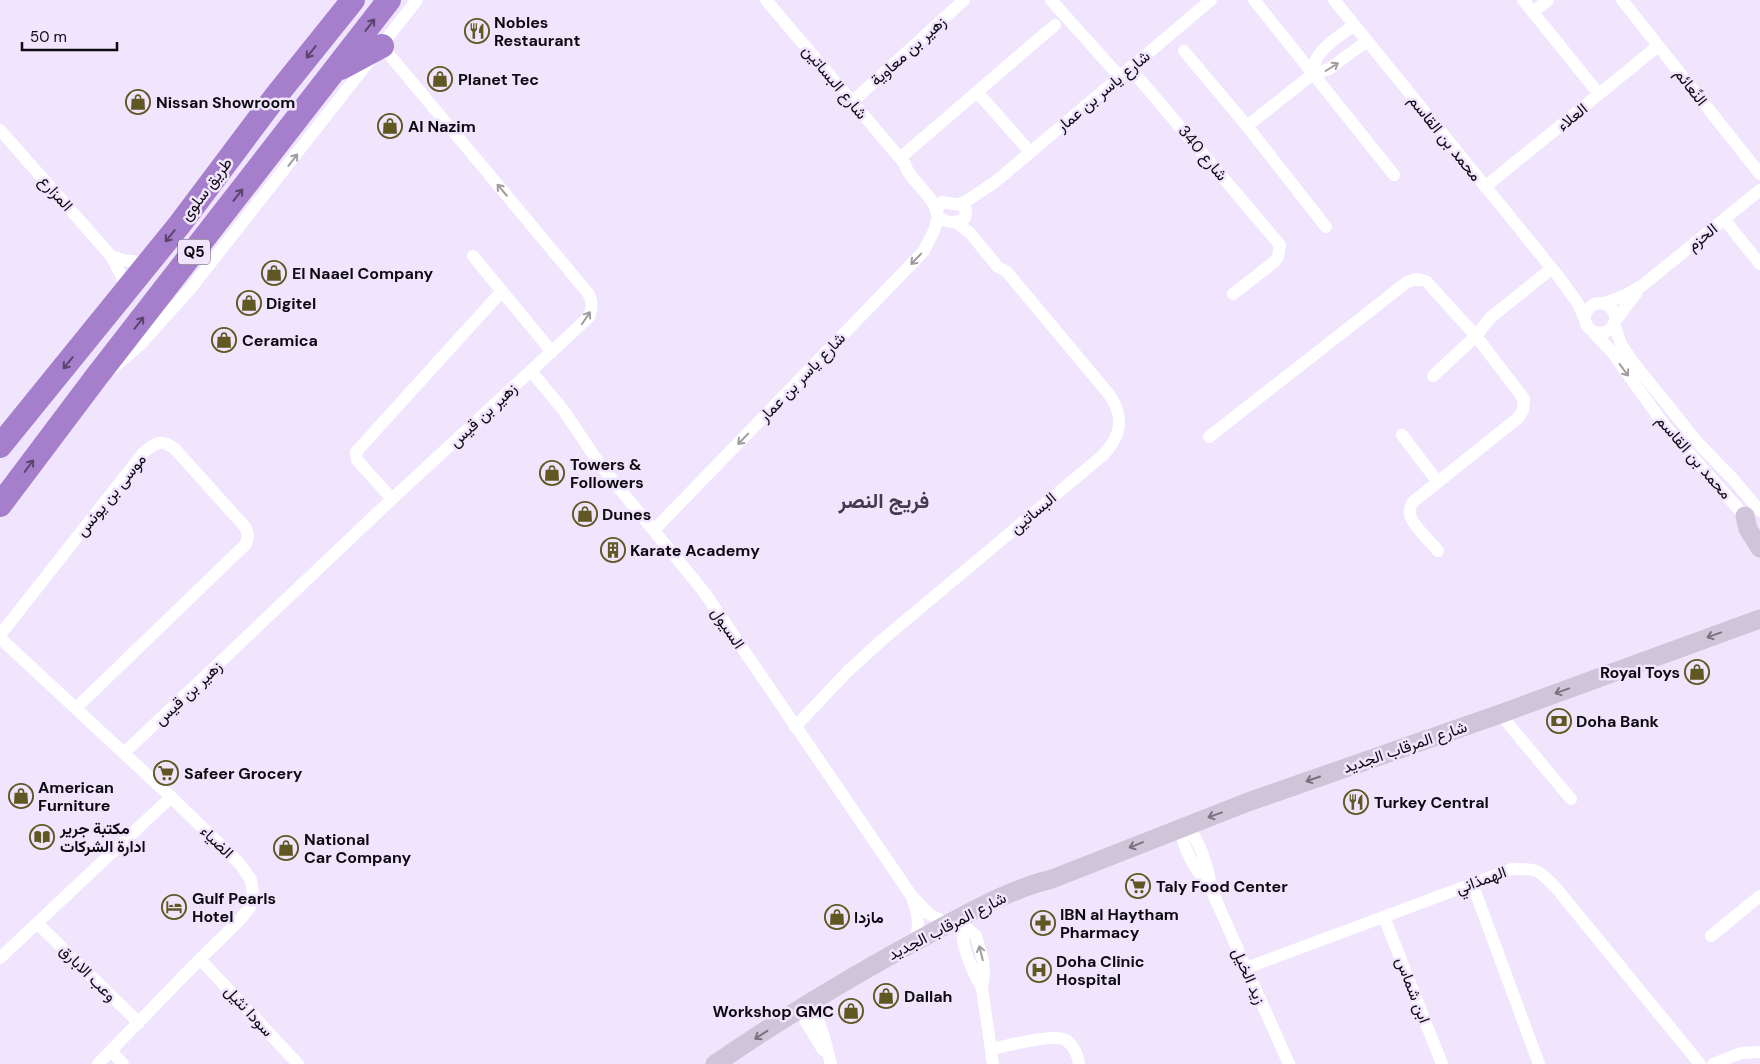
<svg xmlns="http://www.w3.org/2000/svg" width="1760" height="1064" font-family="'DM Sans',Vazirmatn,sans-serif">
  <rect width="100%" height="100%" fill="#f0e5fd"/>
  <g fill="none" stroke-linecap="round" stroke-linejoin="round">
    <path stroke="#fff" stroke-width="12" d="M 766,0 L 905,164 C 908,179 931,193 936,210
      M 1051,0 L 1120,77
      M 1254,0 L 1394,175
      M 1334,0 L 1558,276 L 1577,302 L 1584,317
      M 1523,0 L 1599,94
      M 1622,0 L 1760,174
      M 1533,12 L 1548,0
      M 1184,51 L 1247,126 L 1326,227
      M 1130,68 L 1280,245 L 1278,257 L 1274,262 L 1233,294
      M 1313,74 C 1311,52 1339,37 1354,25
      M 978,93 L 1030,152
      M 852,102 L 964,0
      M 1247,126 L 1313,74 L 1329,69 L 1367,41
      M 0,130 L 111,256 L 122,277 L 127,290
      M 900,158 L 1055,25
      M 1485,187 L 1658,46
      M 942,202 L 962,205 L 966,210 L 965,218 C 956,225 938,223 936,210 Z
      M 959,204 L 968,200 L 995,182 L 1211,0
      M 1724,219 L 1760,264
      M 111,256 L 123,260 L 148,263
      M 473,256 L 552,352
      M1585 318a15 15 0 1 1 30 0a15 15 0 1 1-30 0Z
      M 1604,303 L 1624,296 L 1643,285 L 1760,190
      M 1615,321 L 1637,292
      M 1614,324 L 1621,344 L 1633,362 L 1698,443 L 1733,479 L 1760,511
      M 1593,332 L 1612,352 L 1665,426 L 1750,522
      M 113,368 L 141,344 L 191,288 L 417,0
      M 531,371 L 564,411 L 601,466 L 704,592 L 911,895 L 929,914 L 948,924
      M 1433,376 L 1476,336 L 1490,318 L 1551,269
      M 1402,435 L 1438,482
      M 1209,437 L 1407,282 L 1417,279 L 1426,281 L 1476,336 L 1524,399 L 1523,410 L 1518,418 L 1413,502 C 1411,505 1409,509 1410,514 C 1411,524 1431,542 1438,551
      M 392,499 L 357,460 L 356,452 L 502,291
      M 654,530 L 923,252 L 934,231 L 938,217
      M 0,635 L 144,452 C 156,442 162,439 175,449 L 246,528 L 248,536 L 246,544 L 76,708
      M 0,638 L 171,797 L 240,864 L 251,880 L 253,894 L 250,907 L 240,920 L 200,959 L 98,1064
      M 1500,714 L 1571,799
      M 795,727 L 847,672 L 882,640 L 1102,456 C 1122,436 1125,416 1108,393 L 1006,271 L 998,267 L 970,233 L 956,222
      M 124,753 L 392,499 L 589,317 C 592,308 593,302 588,293 L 382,46
      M 1185,826 C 1198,835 1210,870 1210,887
      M 1181,827 C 1180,845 1198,874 1210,887 L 1289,1064
      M 1472,883 L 1539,1064
      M 913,900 C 918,915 920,926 915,942
      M 1384,917 L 1442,1064
      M 38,924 L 139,1023
      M 963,925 L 976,936 L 983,961 L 984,973 L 982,988 L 993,1064
      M 962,926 C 962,949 971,968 982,988
      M 1711,936 L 1760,896
      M 0,958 L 171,797
      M 200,959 L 298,1064
      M 1246,968 L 1512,869 C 1538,868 1540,871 1557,889 L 1700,1064
      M 806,1005 C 823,1020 825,1043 831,1064
      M 802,1008 L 806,1022 L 823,1050
      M 991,1049 C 1006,1046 1055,1033 1066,1040 C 1073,1045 1078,1055 1079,1064
      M 111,1051 L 123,1064
      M 1713,1064 L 1741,1053 L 1760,1052"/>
    <path stroke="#cfc5d9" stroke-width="19" d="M 1745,516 L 1748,529 L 1760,548
      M 715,1064 C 785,1016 859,972 933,932 C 971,912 1010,889 1052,879 L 1248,802 L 1500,714 L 1760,619"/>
    <path stroke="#a57fcb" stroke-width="24" d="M 341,68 L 382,46
      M 0,446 L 180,224 L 276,96 L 353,0
      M 0,505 L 97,376 L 389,0"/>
  </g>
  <defs><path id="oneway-shaft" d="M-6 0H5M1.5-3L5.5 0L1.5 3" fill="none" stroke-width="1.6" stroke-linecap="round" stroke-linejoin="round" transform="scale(1.25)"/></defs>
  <g stroke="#5a446e">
    <use href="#oneway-shaft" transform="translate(370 25) rotate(-52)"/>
    <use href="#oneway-shaft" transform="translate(311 52) rotate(128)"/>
    <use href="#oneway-shaft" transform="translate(238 195) rotate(-52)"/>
    <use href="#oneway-shaft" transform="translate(170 236) rotate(129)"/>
    <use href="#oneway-shaft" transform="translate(139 323) rotate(-52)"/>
    <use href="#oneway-shaft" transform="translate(68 363) rotate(129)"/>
    <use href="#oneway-shaft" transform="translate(29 466) rotate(-53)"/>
  </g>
  <g stroke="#9f9da0">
    <use href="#oneway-shaft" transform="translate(1332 67) rotate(-32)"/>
    <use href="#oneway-shaft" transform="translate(293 160) rotate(-52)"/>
    <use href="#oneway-shaft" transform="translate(502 190) rotate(-130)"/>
    <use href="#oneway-shaft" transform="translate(916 259) rotate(134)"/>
    <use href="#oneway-shaft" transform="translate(586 318) rotate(-56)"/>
    <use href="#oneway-shaft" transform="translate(1624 370) rotate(54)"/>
    <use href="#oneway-shaft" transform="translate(743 439) rotate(134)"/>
    <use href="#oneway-shaft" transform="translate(981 953) rotate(-104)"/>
  </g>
  <g stroke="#78717f">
    <use href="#oneway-shaft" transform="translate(1714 635) rotate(160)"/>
    <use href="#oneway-shaft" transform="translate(1562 691) rotate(160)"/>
    <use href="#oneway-shaft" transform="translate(1313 779) rotate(161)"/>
    <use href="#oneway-shaft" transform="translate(1215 815) rotate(160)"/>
    <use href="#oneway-shaft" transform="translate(1136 845) rotate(158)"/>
    <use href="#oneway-shaft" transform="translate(761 1035) rotate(147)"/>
  </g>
  <defs>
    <symbol id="restaurant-ring" viewBox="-11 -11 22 22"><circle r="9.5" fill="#f0e5fd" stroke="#605723" stroke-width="1.5"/><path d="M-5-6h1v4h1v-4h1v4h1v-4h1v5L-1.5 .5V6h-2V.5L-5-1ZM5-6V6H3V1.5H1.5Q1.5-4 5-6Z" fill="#605723"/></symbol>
    <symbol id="shop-ring" viewBox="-11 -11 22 22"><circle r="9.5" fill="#f0e5fd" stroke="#605723" stroke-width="1.5"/><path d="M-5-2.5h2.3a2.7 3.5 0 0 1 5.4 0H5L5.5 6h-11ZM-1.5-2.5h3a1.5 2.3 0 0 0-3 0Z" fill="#605723"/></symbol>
    <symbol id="building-ring" viewBox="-11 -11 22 22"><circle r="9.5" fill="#f0e5fd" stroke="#605723" stroke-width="1.5"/><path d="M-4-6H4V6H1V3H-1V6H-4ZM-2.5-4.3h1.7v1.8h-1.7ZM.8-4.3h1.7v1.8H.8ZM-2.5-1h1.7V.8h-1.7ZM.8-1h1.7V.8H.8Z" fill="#605723"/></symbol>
    <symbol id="bank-ring" viewBox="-11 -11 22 22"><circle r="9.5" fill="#f0e5fd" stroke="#605723" stroke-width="1.5"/><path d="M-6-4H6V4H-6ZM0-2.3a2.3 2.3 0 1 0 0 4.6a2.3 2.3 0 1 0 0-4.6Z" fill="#605723"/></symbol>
    <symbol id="supermarket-ring" viewBox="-11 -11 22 22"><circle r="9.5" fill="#f0e5fd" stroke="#605723" stroke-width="1.5"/><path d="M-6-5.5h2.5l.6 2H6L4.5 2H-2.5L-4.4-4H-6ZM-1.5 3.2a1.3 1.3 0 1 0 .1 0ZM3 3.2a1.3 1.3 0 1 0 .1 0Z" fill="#605723"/></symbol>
    <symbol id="library-ring" viewBox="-11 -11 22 22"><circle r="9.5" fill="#f0e5fd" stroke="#605723" stroke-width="1.5"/><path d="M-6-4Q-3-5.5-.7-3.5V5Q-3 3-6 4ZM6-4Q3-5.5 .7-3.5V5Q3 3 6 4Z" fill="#605723"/></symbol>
    <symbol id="hotel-ring" viewBox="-11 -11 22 22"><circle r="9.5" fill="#f0e5fd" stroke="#605723" stroke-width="1.5"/><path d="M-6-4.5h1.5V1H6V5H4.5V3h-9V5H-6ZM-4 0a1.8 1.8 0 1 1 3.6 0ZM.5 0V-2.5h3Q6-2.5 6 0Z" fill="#605723"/></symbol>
    <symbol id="pharmacy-ring" viewBox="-11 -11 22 22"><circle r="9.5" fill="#f0e5fd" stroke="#605723" stroke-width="1.5"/><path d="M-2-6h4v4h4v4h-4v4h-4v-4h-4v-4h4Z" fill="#605723"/></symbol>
    <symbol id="hospital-ring" viewBox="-11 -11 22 22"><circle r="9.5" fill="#f0e5fd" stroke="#605723" stroke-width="1.5"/><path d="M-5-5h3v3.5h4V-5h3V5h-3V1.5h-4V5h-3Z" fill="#605723"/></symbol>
  </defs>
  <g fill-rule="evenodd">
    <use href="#restaurant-ring" x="463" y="17" width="28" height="28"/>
    <use href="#shop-ring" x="426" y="65" width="28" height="28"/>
    <use href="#shop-ring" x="124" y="88" width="28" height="28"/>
    <use href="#shop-ring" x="376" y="112" width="28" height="28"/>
    <use href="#shop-ring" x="260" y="259" width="28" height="28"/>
    <use href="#shop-ring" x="235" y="289" width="28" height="28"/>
    <use href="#shop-ring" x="210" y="326" width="28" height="28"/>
    <use href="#shop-ring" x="538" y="459" width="28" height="28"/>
    <use href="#shop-ring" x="571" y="500" width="28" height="28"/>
    <use href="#building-ring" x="599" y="536" width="28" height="28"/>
    <use href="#shop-ring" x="1683" y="658" width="28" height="28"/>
    <use href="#bank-ring" x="1545" y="707" width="28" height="28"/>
    <use href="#supermarket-ring" x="152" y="759" width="28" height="28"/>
    <use href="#shop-ring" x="7" y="782" width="28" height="28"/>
    <use href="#restaurant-ring" x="1342" y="788" width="28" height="28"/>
    <use href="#library-ring" x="28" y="823" width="28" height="28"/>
    <use href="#shop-ring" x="272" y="834" width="28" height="28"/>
    <use href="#supermarket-ring" x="1124" y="872" width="28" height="28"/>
    <use href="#hotel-ring" x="160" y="893" width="28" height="28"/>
    <use href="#shop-ring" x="823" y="903" width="28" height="28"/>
    <use href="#pharmacy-ring" x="1029" y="909" width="28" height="28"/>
    <use href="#hospital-ring" x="1025" y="956" width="28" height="28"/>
    <use href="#shop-ring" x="872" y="982" width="28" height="28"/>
    <use href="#shop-ring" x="837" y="997" width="28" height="28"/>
  </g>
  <g text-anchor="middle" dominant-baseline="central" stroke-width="5" stroke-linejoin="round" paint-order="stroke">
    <rect fill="#f0e5fd" stroke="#524c58" stroke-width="1" x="178" y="239.5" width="32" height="25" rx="4"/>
    <g font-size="15" font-weight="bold" fill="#0e0a12">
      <text x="194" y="252">Q5</text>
    </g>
    <g font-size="16" font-weight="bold" fill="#0e0a12" stroke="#f0e5fd" text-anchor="start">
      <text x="494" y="22">Nobles<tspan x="494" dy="18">Restaurant</tspan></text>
      <text x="458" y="79">Planet Tec</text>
      <text x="156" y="102">Nissan Showroom</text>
      <text x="408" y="126">Al Nazim</text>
      <text x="292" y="273">El Naael Company</text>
      <text x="266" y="303">Digitel</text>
      <text x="242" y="340">Ceramica</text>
      <text x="570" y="464">Towers &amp;<tspan x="570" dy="18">Followers</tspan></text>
      <text x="602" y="514">Dunes</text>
      <text x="630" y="550">Karate Academy</text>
      <text x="1680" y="672" text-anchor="end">Royal Toys</text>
      <text x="1576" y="721">Doha Bank</text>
      <text x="184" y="773">Safeer Grocery</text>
      <text x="38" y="787">American<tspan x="38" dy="18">Furniture</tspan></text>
      <text x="1374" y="802">Turkey Central</text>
      <text x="60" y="828">مكتبة جرير<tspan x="60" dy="18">ادارة الشركات</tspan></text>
      <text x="304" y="839">National<tspan x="304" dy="18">Car Company</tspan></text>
      <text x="1156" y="886">Taly Food Center</text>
      <text x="192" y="898">Gulf Pearls<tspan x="192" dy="18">Hotel</tspan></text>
      <text x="1060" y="914">IBN al Haytham<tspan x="1060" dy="18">Pharmacy</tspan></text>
      <text x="854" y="917">مازدا</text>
      <text x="1056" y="961">Doha Clinic<tspan x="1056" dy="18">Hospital</tspan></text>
      <text x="904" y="996">Dallah</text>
      <text x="834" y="1011" text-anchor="end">Workshop GMC</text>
    </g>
    <g font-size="16" fill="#0e0a12" stroke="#f0e5fd">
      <text transform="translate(908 51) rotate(-42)">زهير بن معاوية</text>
      <text transform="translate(835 82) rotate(50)">شارع البساتين</text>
      <text transform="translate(1691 87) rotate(52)">النًعائم</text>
      <text transform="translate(1103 91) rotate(-40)">شارع ياسر بن عمار</text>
      <text transform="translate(1572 117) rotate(-39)">العلاء</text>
      <text transform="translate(1445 138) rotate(51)">محمد بن القاسم</text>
      <text transform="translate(1203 153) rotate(50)">شارع 340</text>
      <text transform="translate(206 189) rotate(-53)">طريق سلوى</text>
      <text transform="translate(56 193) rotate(48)">المزارع</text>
      <text transform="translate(1702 237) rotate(-39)">الحزم</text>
      <text transform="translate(802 377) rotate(-46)">شارع ياسر بن عمار</text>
      <text transform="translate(483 415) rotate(-43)">زهير بن قيس</text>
      <text transform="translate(1694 457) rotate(49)">محمد بن القاسم</text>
      <text transform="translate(111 495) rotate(-51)">موسى بن يونس</text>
      <text transform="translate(1033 513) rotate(-40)">البساتين</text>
      <text transform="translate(728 628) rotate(56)">السيول</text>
      <text transform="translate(188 693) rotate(-43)">زهير بن قيس</text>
      <text transform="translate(1405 747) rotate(-19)">شارع المرقاب الجديد</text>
      <text transform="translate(217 842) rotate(44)">الضياء</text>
      <text transform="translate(1481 880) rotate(-20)">الهمذاني</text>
      <text transform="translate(947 926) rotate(-27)">شارع المرقاب الجديد</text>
      <text transform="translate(88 973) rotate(45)">وعب الابارق</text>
      <text transform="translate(1249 976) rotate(66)">زيد الخيل</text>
      <text transform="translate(1413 990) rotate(69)">ابن شماس</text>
      <text transform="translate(249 1011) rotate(47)">سودا نثيل</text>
    </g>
    <g font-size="21" font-weight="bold" fill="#433a4d" stroke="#f0e5fd">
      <text x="884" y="501">فريج النصر</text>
    </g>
  </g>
  <path d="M22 42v8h95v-8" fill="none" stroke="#0e0a12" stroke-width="2.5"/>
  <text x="30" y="42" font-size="15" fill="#0e0a12" stroke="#f0e5fd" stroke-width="4" paint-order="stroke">50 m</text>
</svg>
